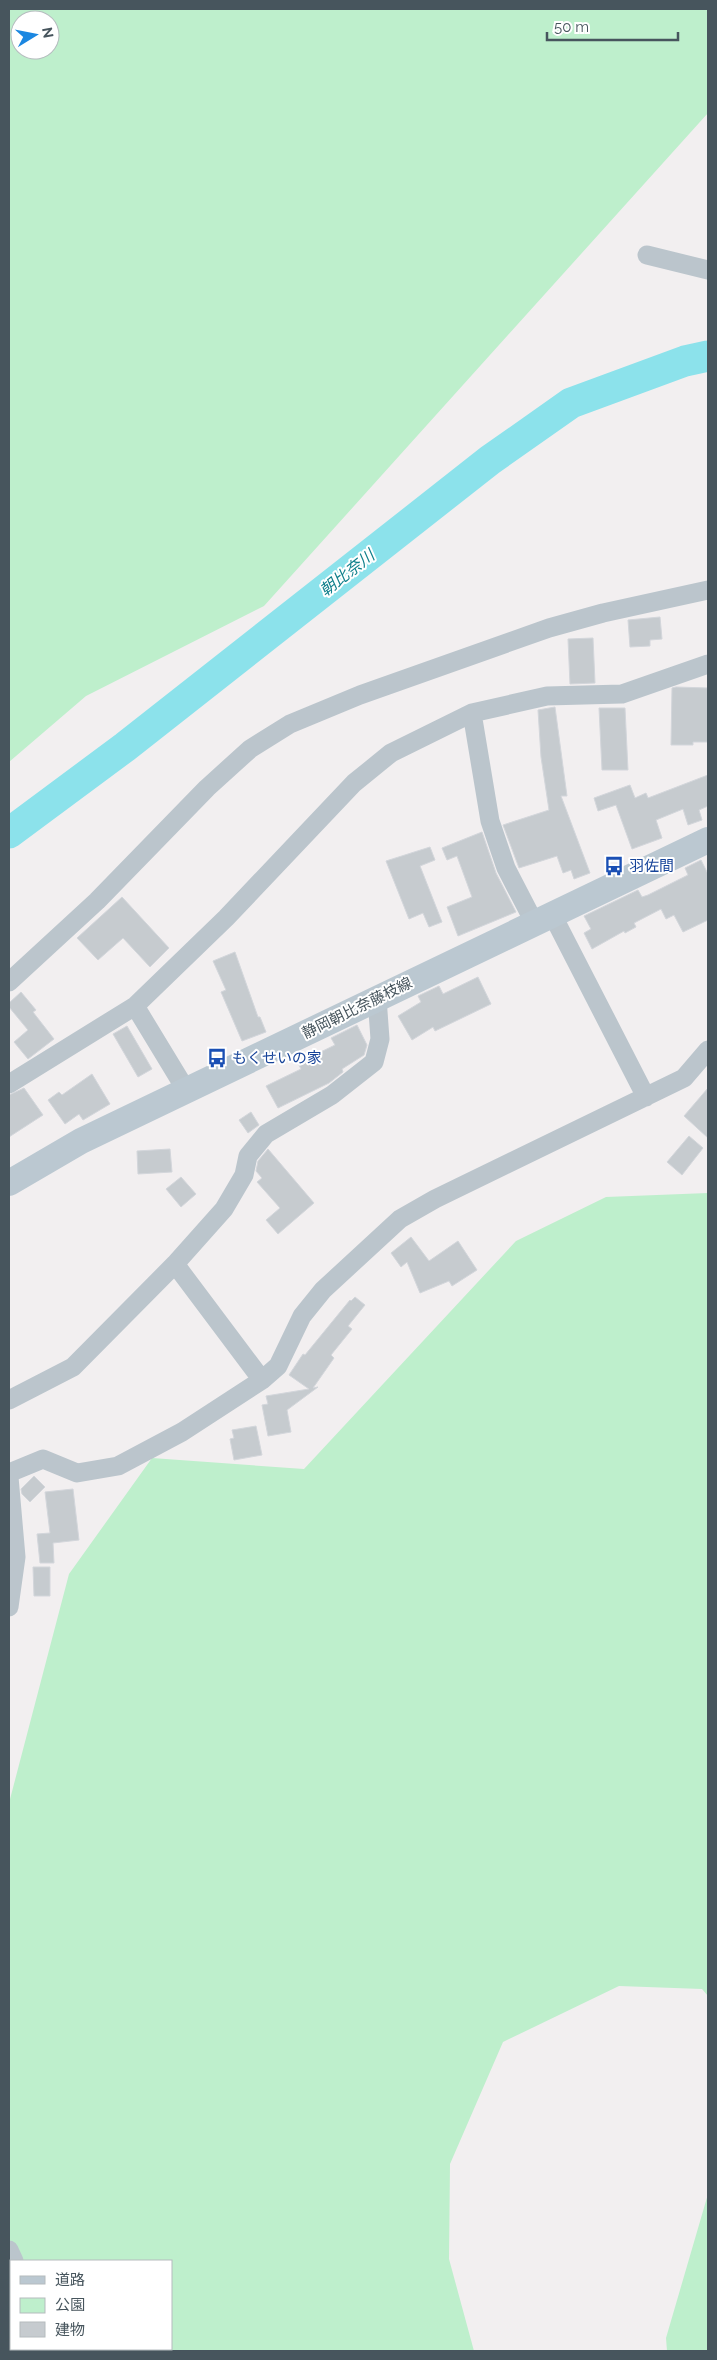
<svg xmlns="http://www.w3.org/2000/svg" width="717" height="2360" font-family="Raleway,'Noto Sans JP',sans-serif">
  <rect width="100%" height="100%" fill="#f2eff0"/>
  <path fill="#beefcc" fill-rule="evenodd" d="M 9,9 L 708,9 L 708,113 L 264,606 L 86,696 L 9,762 ZM 20,20 L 50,20 L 50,50 L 20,50 Z
    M 708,1193 L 708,1996 L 702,1989 L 619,1986 L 503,2042 L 450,2164 L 449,2259 L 474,2351 L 9,2351 L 9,1803 L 69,1574 L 152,1458 L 304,1469 L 516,1241 L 606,1197 ZM 11,2261 L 171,2261 L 171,2349 L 11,2349 Z
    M 708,2194 L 708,2351 L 667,2351 L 666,2338 Z"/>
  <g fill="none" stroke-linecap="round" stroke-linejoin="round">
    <path stroke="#8ce2eb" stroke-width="31" d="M 9,833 L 125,747 L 490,460 L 571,403 L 685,361 L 708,356"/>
  </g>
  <path fill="#c6cbcf" stroke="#d3d6db" d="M 660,617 L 662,639 L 650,640 L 650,646 L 630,647 L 628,620 Z
    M 593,638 L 595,683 L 570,684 L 568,639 Z
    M 676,687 L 708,688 L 708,742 L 693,742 L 693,745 L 671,745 L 672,688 Z
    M 555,707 L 567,796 L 561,796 L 590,873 L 574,879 L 571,870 L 563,873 L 557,856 L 519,868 L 503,825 L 549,810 L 541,757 L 538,710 Z
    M 599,708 L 625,708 L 628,770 L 602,770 Z
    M 708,775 L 708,806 L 699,810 L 702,820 L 688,825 L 683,809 L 656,820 L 662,838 L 632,849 L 616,805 L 598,811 L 594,798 L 630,785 L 635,798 L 646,793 L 648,798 Z
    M 482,832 L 496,873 L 516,912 L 458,936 L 447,907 L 472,897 L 457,856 L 447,860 L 442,848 Z
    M 430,847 L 435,860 L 420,866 L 442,922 L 429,927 L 423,913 L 409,919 L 386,861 Z
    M 701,860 L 708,874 L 708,920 L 683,932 L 674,915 L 666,919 L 661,909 L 634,923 L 636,927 L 625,933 L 624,931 L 592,949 L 584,933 L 591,929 L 584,916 L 638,890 L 642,897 L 648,895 L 688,875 L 685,868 Z
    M 122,897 L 169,948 L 150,967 L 123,938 L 98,960 L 77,938 Z
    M 235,952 L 258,1017 L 260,1017 L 266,1032 L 242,1041 L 221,992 L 226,990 L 213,961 Z
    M 478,977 L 491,1004 L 435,1031 L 433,1027 L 412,1040 L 398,1016 L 421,1002 L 418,996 L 439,986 L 443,994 Z
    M 21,992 L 36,1010 L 33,1012 L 54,1039 L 28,1059 L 14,1042 L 28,1030 L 9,1007 L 9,1003 Z
    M 357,1025 L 367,1045 L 364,1055 L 342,1069 L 343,1072 L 329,1083 L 278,1108 L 266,1086 L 301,1069 L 298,1063 L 335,1045 L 331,1038 Z
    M 127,1026 L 152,1069 L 138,1077 L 113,1034 Z
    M 92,1074 L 110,1104 L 83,1120 L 79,1114 L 65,1124 L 48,1100 L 59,1092 L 62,1095 Z
    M 24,1088 L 43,1115 L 9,1137 L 9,1095 Z
    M 708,1088 L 708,1138 L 684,1116 Z
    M 251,1112 L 259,1125 L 248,1133 L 239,1120 Z
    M 689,1136 L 703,1148 L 682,1175 L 667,1162 Z
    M 170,1149 L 172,1172 L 138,1174 L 137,1151 Z
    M 268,1149 L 314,1203 L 278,1234 L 266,1220 L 280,1208 L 257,1182 L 262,1178 L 256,1171 L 258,1161 Z
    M 181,1177 L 196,1194 L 181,1207 L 166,1189 Z
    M 411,1237 L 429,1261 L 458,1241 L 477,1270 L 452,1286 L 449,1281 L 420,1293 L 407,1262 L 401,1267 L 391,1253 Z
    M 355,1297 L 365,1305 L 348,1326 L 352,1329 L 331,1355 L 334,1358 L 313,1388 L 318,1387 L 287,1410 L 291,1432 L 268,1436 L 262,1405 L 268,1404 L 266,1396 L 309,1389 L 289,1375 L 303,1354 L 305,1355 L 350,1300 L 351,1301 Z
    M 256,1426 L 262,1455 L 234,1460 L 230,1439 L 234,1438 L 232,1430 Z
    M 34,1476 L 45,1487 L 30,1502 L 22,1494 L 21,1489 Z
    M 73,1489 L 79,1540 L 53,1543 L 54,1563 L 40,1563 L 37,1534 L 50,1533 L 45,1492 Z
    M 33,1567 L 50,1567 L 50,1596 L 34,1596 Z"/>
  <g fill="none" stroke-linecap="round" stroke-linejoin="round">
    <path stroke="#bbc5cc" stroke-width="19" d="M 647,255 L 708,270
      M 472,713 L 490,821 L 506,868 L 535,924
      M 553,916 L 646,1097
      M 9,982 L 97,901 L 207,788 L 250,749 L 290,724 L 360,695 L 549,628 L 603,613 L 708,590
      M 135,1006 L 186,1090
      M 9,1084 L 135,1006 L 226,918 L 354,783 L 391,753 L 472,713 L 547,696 L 622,694 L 708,664
      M 175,1264 L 262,1380
      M 9,1400 L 73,1367 L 175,1264 L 224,1209 L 244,1175 L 248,1156 L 266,1134 L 332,1095 L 374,1062 L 380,1039 L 377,998
      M 9,1473 L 43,1459 L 77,1473 L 118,1466 L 182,1432 L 262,1380 L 278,1366 L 302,1316 L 323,1290 L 400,1219 L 435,1199 L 684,1078 L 708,1050
      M 9,1477 L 16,1557 L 9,1607
      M 9,2250 L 14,2261
      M 94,2349 L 100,2351"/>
    <path stroke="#bbc8d1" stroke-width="26" d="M 9,1183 L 81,1141 L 708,840"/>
  </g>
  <defs>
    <symbol id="bus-bare" viewBox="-9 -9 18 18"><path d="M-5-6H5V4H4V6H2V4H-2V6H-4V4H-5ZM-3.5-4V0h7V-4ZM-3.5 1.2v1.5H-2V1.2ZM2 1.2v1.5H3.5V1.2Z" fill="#1a4fb4" stroke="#fff" stroke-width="2.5" paint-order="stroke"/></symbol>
  </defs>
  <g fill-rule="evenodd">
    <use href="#bus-bare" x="600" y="852" width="28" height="28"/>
    <use href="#bus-bare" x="203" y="1044" width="28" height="28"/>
  </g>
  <g text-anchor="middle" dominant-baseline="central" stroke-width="4" stroke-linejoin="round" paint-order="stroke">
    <g font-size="15" fill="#164399" stroke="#fff" text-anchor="start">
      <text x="629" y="866">羽佐間</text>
      <text x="232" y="1058">もくせいの家</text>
    </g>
    <g font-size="15" fill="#47555d" stroke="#fff">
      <text transform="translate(357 1008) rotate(-26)">静岡朝比奈藤枝線</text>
    </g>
    <g font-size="16" font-style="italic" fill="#0f7f8b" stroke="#fff">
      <text transform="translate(347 573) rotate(-38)">朝比奈川</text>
    </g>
  </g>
  <rect width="717" height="2360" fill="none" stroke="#47555d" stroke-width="20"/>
  <rect x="10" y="2260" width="162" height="90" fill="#ffffff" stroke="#b5bbbe"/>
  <rect x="20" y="2276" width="25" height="8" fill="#bbc8d1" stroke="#b5bbbe"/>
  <text x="55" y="2285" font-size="15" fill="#47555d">道路</text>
  <rect x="20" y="2298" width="25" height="15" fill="#beefcc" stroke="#b5bbbe"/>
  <text x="55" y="2310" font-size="15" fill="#47555d">公園</text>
  <rect x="20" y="2322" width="25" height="15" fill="#c6cbcf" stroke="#b5bbbe"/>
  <text x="55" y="2335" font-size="15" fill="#47555d">建物</text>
  <g transform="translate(35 35) rotate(80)"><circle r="24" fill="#ffffff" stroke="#b5bbbe"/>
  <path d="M0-4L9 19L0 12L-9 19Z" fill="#1b87e1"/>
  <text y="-8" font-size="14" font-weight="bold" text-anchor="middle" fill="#47555d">N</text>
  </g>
  <path d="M547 32v8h131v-8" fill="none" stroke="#47555d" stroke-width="2.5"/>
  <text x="554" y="32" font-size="15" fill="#47555d" stroke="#ffffff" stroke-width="4" paint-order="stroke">50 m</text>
</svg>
